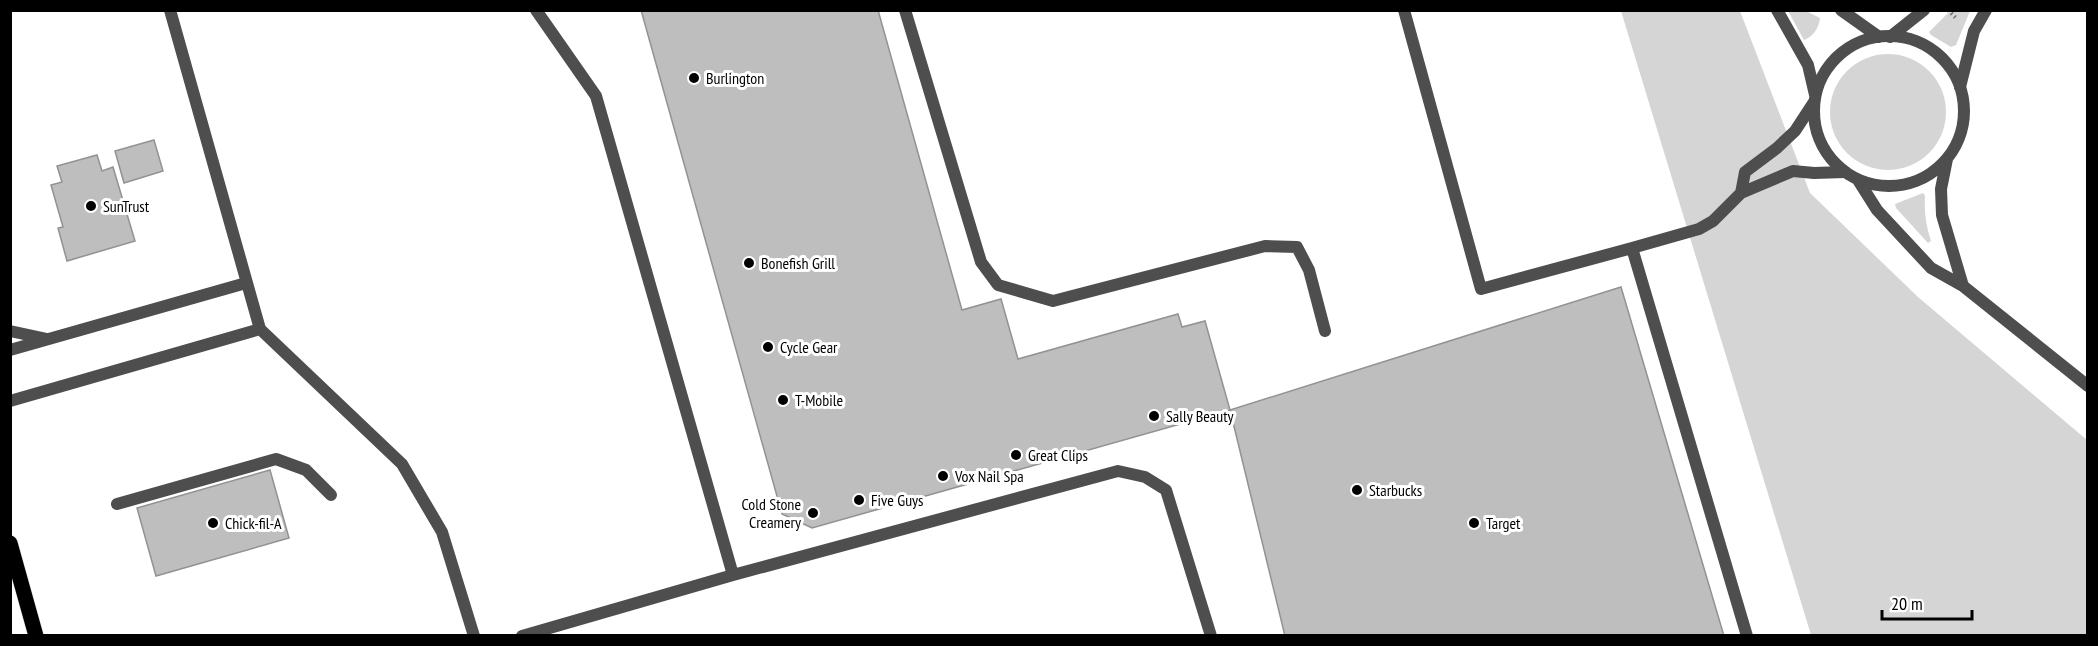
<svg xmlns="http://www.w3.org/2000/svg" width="2098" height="646" font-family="'PT Sans Narrow',sans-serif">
  <rect width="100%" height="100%" fill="#fff"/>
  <path fill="#d5d5d5" d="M 1621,11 L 1740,11 L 1810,193 L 1918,297 L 2087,440 L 2087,635 L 1811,635 Z
    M 1788,11 L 1806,11 L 1820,18 C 1819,28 1813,37 1804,40 Z
    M 1950,11 L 1970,11 L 1956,45 L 1951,47 L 1931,35 L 1929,32 Z
    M1830 112a58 58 0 1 1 116 0a58 58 0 1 1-116 0Z
    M 1923,193 L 1925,196 C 1924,212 1926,226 1931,241 L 1928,243 L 1896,208 L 1895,204 Z"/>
  <path fill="#bebebe" stroke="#929292" stroke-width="1.5" d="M 641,10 L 878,10 L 962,310 L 1001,299 L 1018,359 L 1178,314 L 1182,327 L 1205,321 L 1230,410 L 812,528 L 782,514 Z
    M 154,140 L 163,171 L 124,183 L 115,151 Z
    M 97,155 L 102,171 L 113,167 L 135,241 L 67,261 L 58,228 L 63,227 L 51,185 L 62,182 L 57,166 Z
    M 1621,287 L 1724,636 L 1285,636 L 1230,410 Z
    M 270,470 L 289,538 L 156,576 L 137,508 Z"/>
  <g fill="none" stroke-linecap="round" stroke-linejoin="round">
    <defs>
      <path id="primary" d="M 10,543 L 36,636"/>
    </defs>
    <use href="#primary" stroke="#dbdbdb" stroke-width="16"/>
    <path stroke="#707070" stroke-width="4" stroke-dasharray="1.5 3" stroke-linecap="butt" d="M 1948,10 L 1957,19"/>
    <path stroke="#4e4e4e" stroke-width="12" d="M 170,10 L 260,329 L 402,464 L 442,532 L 474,636
      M 536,10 L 596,96 L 733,575
      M 905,10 L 981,262 L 998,285 L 1053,301 L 1265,246 L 1297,247 L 1309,270 L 1325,331
      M 1404,10 L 1481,289 L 1632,248 L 1747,636
      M 1890,37 L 1924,10
      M 1960,87 L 1974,31 L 1986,10
      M 1814,102 L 1795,131 L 1777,148 L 1745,172 L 1741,193 L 1793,171 L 1814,173 L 1845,172
      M 1632,248 L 1699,229 L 1713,221 L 1741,193
      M 10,331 L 47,339
      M 10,350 L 246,283
      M 10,401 L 260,329
      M 117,504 L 276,459 L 306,470 L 331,495
      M 522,636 L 733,575 L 1118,471 L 1145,477 L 1166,490 L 1211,636"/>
    <path stroke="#4e4e4e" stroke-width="12" d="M 1777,10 L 1808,65 L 1815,95
      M 1841,10 L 1879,37
      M1814 111a75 75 0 1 1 150 0a75 75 0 1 1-150 0Z
      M 1947,159 L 1941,189 L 1942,215 L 1963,286
      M 1858,180 L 1877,210 L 1931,268 L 1963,286 L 2088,386"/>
    <use href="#primary" stroke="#000" stroke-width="15"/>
  </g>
  <g fill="#000" stroke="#fff" stroke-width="2">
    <circle cx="694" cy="78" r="6"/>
    <circle cx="91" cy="206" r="6"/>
    <circle cx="749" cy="263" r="6"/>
    <circle cx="768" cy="347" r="6"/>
    <circle cx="783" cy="400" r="6"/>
    <circle cx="1154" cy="416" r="6"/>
    <circle cx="1016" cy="455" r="6"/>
    <circle cx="943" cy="476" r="6"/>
    <circle cx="1357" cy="490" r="6"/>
    <circle cx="859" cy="500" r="6"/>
    <circle cx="813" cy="513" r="6"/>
    <circle cx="213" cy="523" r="6"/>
    <circle cx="1474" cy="523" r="6"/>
  </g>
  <g text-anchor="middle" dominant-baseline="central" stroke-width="6" stroke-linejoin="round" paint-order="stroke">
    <g font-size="16" fill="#000" stroke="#fff" text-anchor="start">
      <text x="706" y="78">Burlington</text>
      <text x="103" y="206">SunTrust</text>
      <text x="761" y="263">Bonefish Grill</text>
      <text x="780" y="347">Cycle Gear</text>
      <text x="795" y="400">T-Mobile</text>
      <text x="1166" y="416">Sally Beauty</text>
      <text x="1028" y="455">Great Clips</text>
      <text x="955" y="476">Vox Nail Spa</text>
      <text x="1369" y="490">Starbucks</text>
      <text x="871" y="500">Five Guys</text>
      <text x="801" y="504" text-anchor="end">Cold Stone<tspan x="801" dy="18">Creamery</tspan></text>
      <text x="225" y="523">Chick-fil-A</text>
      <text x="1486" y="523">Target</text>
    </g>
  </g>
  <rect width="2098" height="646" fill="none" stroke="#000000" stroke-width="24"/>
  <path d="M1882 610v9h90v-9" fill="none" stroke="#000000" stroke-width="3"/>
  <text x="1891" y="610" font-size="18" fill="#000000" stroke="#ffffff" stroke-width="4.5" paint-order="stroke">20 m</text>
</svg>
